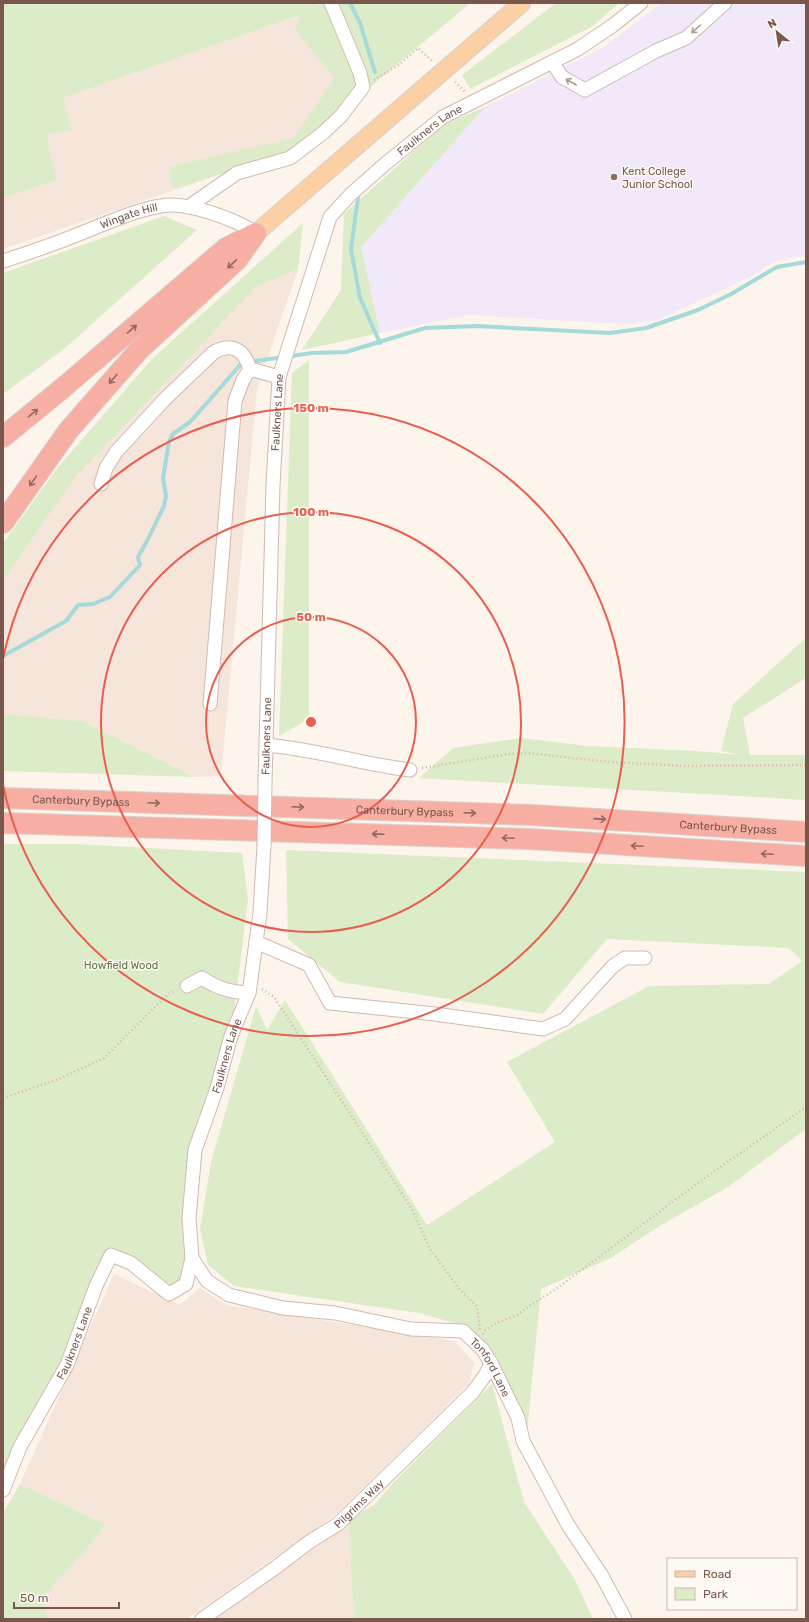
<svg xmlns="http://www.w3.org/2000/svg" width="809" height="1622" font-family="Rubik,sans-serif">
  <rect width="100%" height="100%" fill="#fdf4ec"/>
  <path fill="#f5e5da" d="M 318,3 L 385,3 L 294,149 L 3,249 L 3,198 L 57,180 L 47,135 L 63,98 L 302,15 Z
    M 298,269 L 257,389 L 221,776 L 195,777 L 83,721 L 3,714 L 3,581 L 74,479 L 256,287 Z
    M 114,1274 L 180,1305 L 200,1288 L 226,1305 L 455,1341 L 474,1363 L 469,1384 L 337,1514 L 187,1619 L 51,1619 L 39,1601 L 87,1549 L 105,1524 L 20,1484 Z
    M 348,1519 L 354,1619 L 207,1619 Z"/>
  <path fill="#f1e8fa" d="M 662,3 L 806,3 L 806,256 L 777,260 L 750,277 L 658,320 L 621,324 L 469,315 L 380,333 L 361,247 L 485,107 L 604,47 Z"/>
  <path fill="#dcecc9" d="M 3,3 L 318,3 L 305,13 L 323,3 L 470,3 L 294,151 L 172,189 L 169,167 L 294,138 L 335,78 L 295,30 L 301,15 L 63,98 L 72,129 L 47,135 L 57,180 L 3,198 Z
    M 556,3 L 619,3 L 593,26 L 470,89 L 462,75 Z
    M 485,107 L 361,247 L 380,333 L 302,350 L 341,290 L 344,214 L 443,125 Z
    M 164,216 L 197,230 L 64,349 L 3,394 L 3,273 Z
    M 303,223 L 298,269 L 256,287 L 74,479 L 3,581 L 3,543 L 59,466 L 152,359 Z
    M 309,360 L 309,719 L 279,736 L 292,373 Z
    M 806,638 L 806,678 L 743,718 L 750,755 L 806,755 L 806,800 L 419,778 L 453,748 L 521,738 L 588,746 L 697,751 L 741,755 L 721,751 L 733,704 Z
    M 3,714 L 83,721 L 195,777 L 3,771 Z
    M 3,844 L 76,844 L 242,853 L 248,899 L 231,1036 L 195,1150 L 186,1284 L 169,1294 L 111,1255 L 3,1490 Z
    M 286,850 L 806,872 L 806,1129 L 728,1187 L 658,1227 L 611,1258 L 541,1289 L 527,1433 L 496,1359 L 468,1327 L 419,1313 L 234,1286 L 208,1265 L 200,1229 L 211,1162 L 256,1006 L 267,1030 L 285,1000 L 427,1225 L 555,1142 L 507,1062 L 649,986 L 769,984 L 802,961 L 789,948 L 607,939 L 543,1014 L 340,982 L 288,939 Z
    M 492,1384 L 524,1502 L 574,1578 L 593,1619 L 354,1619 L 348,1519 L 374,1505 L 392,1484 Z
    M 20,1484 L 105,1524 L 87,1549 L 39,1601 L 51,1619 L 3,1619 L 3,1513 Z"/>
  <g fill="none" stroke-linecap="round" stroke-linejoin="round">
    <path stroke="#a5d9da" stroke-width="4" d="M 350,3 L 360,23 L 375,72
      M 358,198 L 351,249 L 360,298 L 380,343
      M 3,656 L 66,621 L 78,605 L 93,604 L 110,597 L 140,565 L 138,557 L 148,539 L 164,506 L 166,496 L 163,478 L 169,442 L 173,434 L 190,422 L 242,363 L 312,353 L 346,352 L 425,328 L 477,326 L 610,333 L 646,328 L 698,310 L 731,294 L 777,267 L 806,262"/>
    <defs>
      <g id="minor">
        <path d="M 552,62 L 562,77 L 585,90 L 656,51 L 686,38 L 725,3"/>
        <path d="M 188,207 L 237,173 L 290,158 L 323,133 L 341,116 L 363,87 L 360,73 L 331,3"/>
        <path id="s1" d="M 3,261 C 32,252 60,242 89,230 C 112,221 136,210 161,206 C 186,201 235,219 256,233"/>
        <path d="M 250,369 L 279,377"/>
        <path d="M 101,484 L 106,468 L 116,452 L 165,399 L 214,352 C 233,342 244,350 250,369 L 243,380 L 235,401 L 210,704"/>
        <path d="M 266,745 C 315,749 361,764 410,770"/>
        <path id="s2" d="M 265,782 L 273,485 L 279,377 L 330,217 L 350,195 L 385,164 L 443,117 L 578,49 L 612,26 L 641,3"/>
        <path d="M 256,942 L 309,965 L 330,1003 L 435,1014 L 543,1029 L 565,1019 L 613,966 L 625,958 L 645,958"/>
        <path d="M 187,986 L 202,978 C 217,988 230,992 249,993"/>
        <path id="s3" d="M 192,1258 L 207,1281 L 229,1295 L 283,1308 L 335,1313 L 411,1329 L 463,1331 L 483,1350 L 491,1363 L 518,1418 L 523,1441 L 568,1525 L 602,1576 L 625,1619"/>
        <path id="s4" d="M 3,1490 L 20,1447 L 67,1365 L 96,1286 L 111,1255 L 131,1263 L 169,1294 L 186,1284 L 192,1258 L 189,1218 L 195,1150 L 217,1088 L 231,1036 L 249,993 L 260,913 L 264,846"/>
        <path id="s5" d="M 202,1619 L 275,1568 L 309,1542 L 338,1524 L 473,1392 L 486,1374 L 491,1363"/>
      </g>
      <path id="major" d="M 256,233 L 522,3"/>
      <g id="highway">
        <path d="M 3,437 L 64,387 L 226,248 L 254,234"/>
        <path d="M 3,523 L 68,431 L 89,407 L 139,350 L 237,260 L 256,233"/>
        <path id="s6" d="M 3,798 L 532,815 L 806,832"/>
        <path d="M 3,823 L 529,839 L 806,856"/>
      </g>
    </defs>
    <use href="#minor" stroke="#d1bab0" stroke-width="15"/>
    <use href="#major" stroke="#dad0cd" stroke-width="19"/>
    <use href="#highway" stroke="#dad0cd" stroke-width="22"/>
    <path stroke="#d9b2a5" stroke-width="2.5" stroke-dasharray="1 3" stroke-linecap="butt" d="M 374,80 L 400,64 L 418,48 L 433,62
      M 455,82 L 465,92
      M 422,768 L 508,754 L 528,753 L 610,762 L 686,766 L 806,765
      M 262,989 L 274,997 L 412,1209 L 429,1247 L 460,1290 L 477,1306 L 480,1330
      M 3,1098 L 59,1079 L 104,1058 L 168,994 L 175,991
      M 483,1334 L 484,1331 L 494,1324 L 517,1315 L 529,1306 L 556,1289 L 695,1185 L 806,1107"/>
    <use href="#minor" stroke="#fff" stroke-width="13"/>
    <use href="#major" stroke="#fbd0a5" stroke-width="17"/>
    <use href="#highway" stroke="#f7aea3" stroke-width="20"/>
    <defs>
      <path id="minor-bridge" d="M 264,846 L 265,782"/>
    </defs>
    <use href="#minor-bridge" stroke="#d1bab0" stroke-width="15" stroke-linecap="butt"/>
    <use href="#minor-bridge" stroke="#fff" stroke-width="13"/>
  </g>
  <defs><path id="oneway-shaft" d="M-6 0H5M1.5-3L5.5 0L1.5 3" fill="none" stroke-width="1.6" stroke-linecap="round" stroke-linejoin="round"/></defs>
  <g stroke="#af9a94">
    <use href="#oneway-shaft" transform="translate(696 29) rotate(138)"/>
    <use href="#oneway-shaft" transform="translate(571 82) rotate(-150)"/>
  </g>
  <g stroke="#93685e">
    <use href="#oneway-shaft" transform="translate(232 264) rotate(137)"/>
    <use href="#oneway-shaft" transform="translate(132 329) rotate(-41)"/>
    <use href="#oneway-shaft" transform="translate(113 379) rotate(132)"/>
    <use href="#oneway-shaft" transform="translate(33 413) rotate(-39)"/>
    <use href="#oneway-shaft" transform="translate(33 481) rotate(125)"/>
    <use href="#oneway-shaft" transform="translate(154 803) rotate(2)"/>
    <use href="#oneway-shaft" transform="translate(298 807) rotate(2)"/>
    <use href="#oneway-shaft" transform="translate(470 813) rotate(2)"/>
    <use href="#oneway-shaft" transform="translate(600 819) rotate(4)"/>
    <use href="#oneway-shaft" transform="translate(378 834) rotate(-178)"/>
    <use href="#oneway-shaft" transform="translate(508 838) rotate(-178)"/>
    <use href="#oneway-shaft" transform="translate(637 846) rotate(-177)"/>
    <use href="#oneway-shaft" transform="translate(767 854) rotate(-177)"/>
  </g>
  <g fill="none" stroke="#e85f50" stroke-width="2">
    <circle cx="311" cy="722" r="105"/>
    <circle cx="311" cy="722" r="210"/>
    <path d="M3 659A314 314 0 1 1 3 785"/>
  </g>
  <circle fill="#8d6e63" stroke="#fff9f3" stroke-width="1.5" cx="614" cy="177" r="4"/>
  <g text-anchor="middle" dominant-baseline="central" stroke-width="3" stroke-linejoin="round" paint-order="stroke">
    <g font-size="11" fill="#7a574d" stroke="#fff9f3">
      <text stroke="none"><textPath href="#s2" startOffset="706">Faulkners Lane</textPath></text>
      <text stroke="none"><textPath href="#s1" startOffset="134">Wingate Hill</textPath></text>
      <text stroke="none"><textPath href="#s2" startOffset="370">Faulkners Lane</textPath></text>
      <text stroke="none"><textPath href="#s2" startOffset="46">Faulkners Lane</textPath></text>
      <text stroke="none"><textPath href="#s6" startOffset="78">Canterbury Bypass</textPath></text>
      <text stroke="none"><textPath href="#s6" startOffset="402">Canterbury Bypass</textPath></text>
      <text stroke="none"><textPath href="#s6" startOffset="726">Canterbury Bypass</textPath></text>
      <text stroke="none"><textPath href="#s4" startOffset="584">Faulkners Lane</textPath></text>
      <text stroke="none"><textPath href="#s4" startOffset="164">Faulkners Lane</textPath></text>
      <text stroke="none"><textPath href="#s3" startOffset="337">Tonford Lane</textPath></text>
      <text stroke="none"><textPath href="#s5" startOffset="195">Pilgrims Way</textPath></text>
    </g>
    <g font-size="11" fill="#785e54" stroke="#fff9f3" text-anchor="start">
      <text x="622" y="171">Kent College<tspan x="622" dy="13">Junior School</tspan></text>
    </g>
    <g font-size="11" fill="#597a41" stroke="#fff9f3">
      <text x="121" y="965">Howfield Wood</text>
    </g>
  </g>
  <circle cx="311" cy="722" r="6" fill="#e85f50" stroke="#fff9f3" stroke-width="2"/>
  <g font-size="12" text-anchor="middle" font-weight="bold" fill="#e85f50" stroke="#fff9f3" stroke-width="3" stroke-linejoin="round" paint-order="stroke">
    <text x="311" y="412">150 m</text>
    <text x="311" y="516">100 m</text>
    <text x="311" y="621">50 m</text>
  </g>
  <rect width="809" height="1622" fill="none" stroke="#7a574d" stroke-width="8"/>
  <rect x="667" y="1558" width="130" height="52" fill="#fff9f3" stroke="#cab8b1"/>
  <rect x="675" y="1571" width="20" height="6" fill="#fbd0a5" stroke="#cab8b1"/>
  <text x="703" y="1578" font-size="12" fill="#7a574d">Road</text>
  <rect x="675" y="1588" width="20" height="12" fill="#dcecc9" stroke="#cab8b1"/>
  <text x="703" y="1598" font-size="12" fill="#7a574d">Park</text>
  <g transform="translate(777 32) rotate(330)" stroke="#fff9f3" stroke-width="3" paint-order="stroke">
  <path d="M0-3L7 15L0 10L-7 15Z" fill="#7a574d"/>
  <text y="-6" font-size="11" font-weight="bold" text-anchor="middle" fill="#7a574d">N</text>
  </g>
  <path d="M14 1602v6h105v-6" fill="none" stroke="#7a574d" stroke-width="2"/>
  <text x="20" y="1602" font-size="12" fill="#7a574d" stroke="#fff9f3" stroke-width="3" paint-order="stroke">50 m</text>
</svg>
